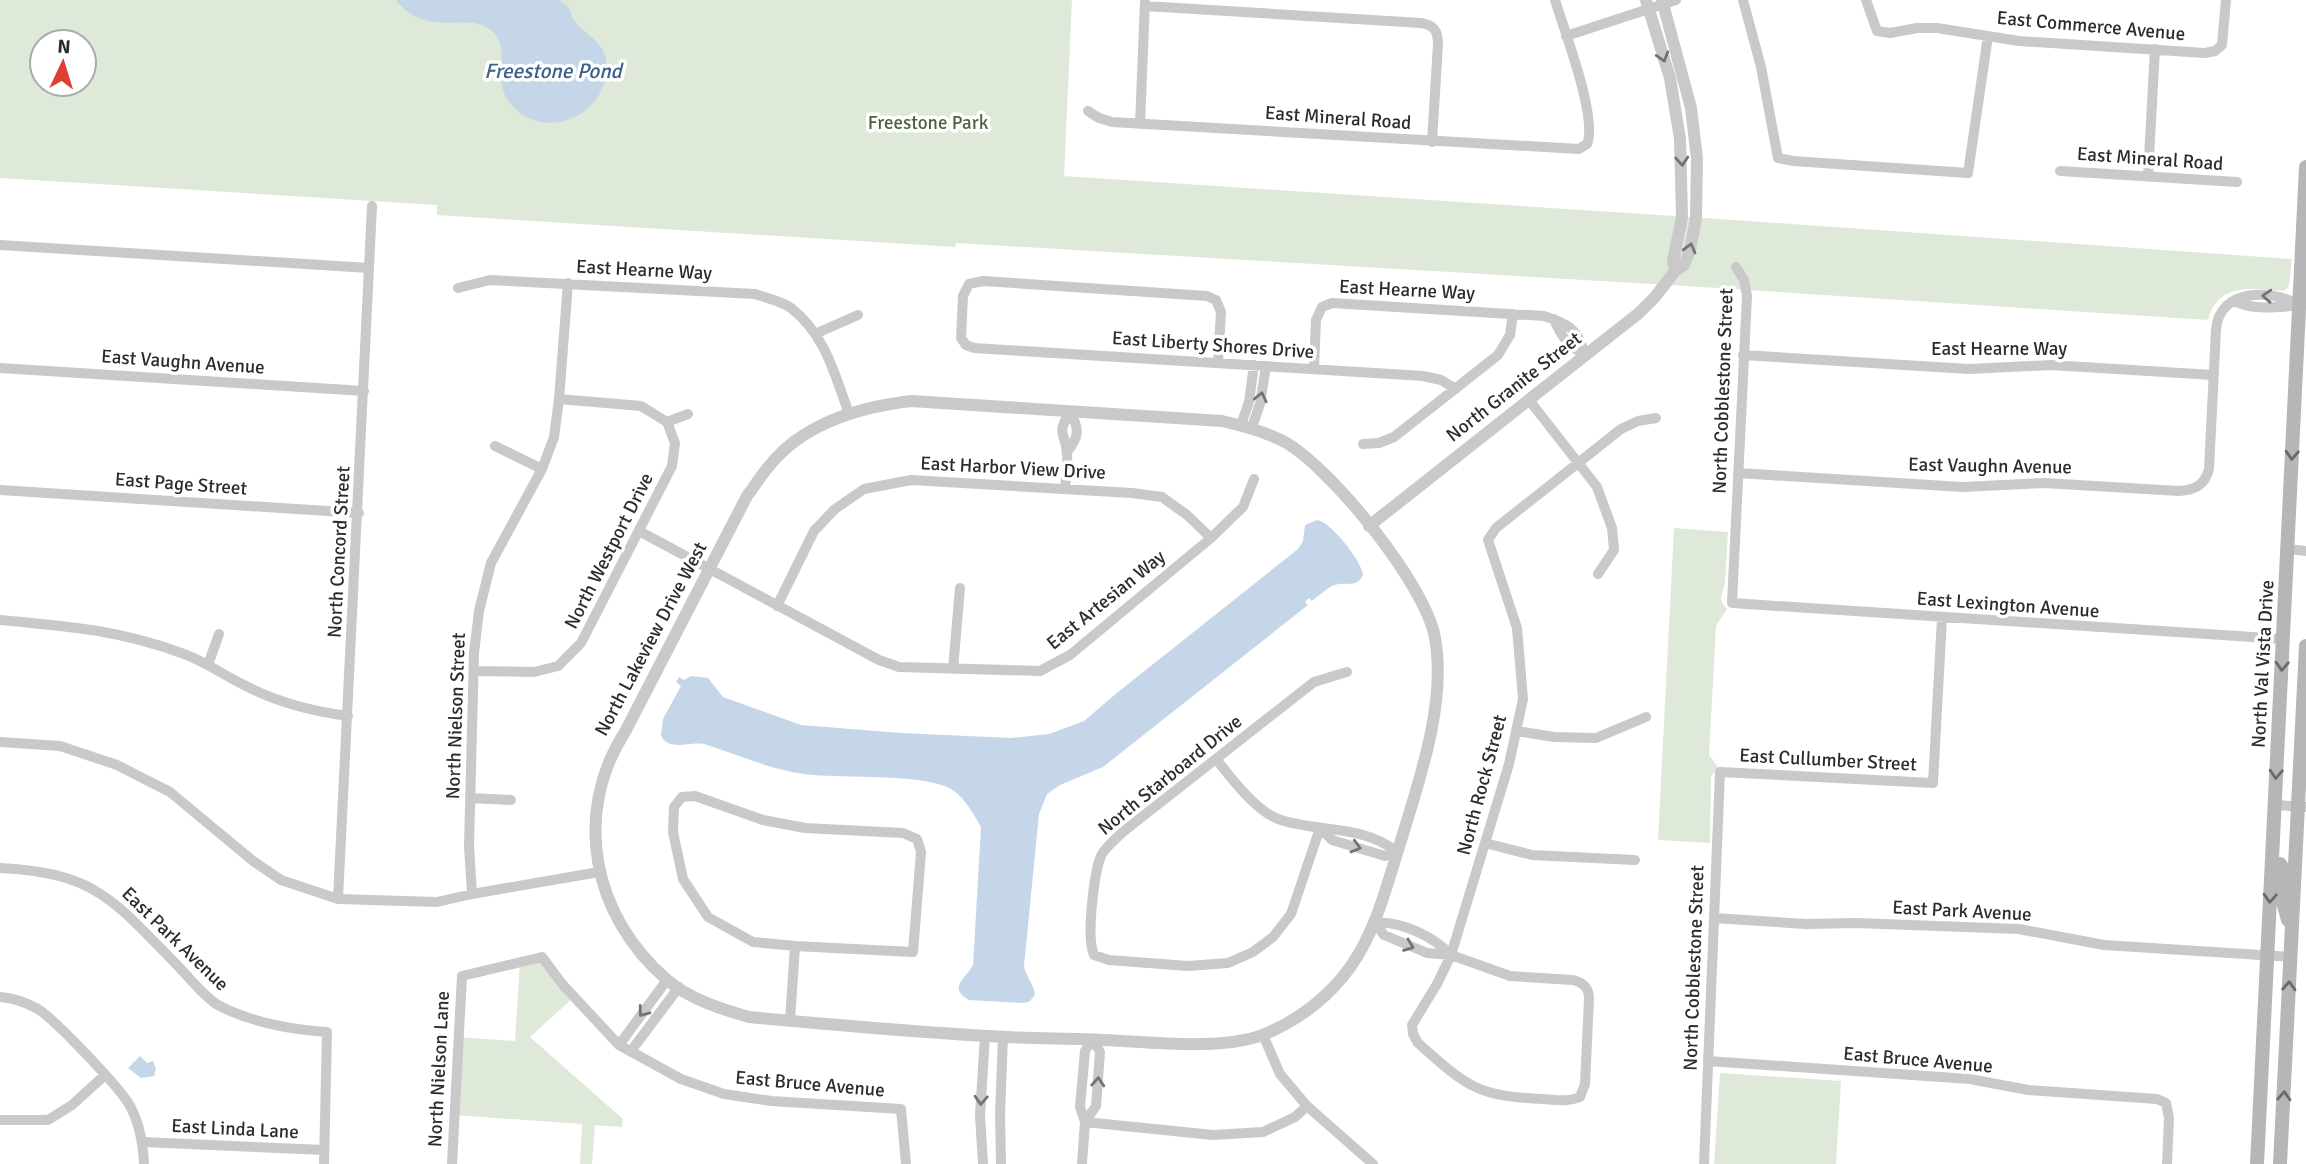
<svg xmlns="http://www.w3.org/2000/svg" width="2306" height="1164" font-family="Signika,sans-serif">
  <rect width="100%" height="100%" fill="#fff"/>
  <path fill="#dfe9d9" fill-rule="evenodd" d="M 0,0 L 1072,0 L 1064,176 L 1705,218 L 2292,259 L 2289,286 L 2284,291 C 2253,289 2218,281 2208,320 L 1686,286 L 956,243 L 955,247 L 437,215 L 437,205 L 0,178 ZM 42,42 L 84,42 L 84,84 L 42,84 Z
    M 1674,528 L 1728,532 L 1725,582 L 1721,598 L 1722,603 L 1727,609 L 1716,626 L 1709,755 L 1718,767 L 1711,777 L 1710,843 L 1658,840 Z
    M 542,957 L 574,997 L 530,1037 L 623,1119 L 622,1127 L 595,1125 L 592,1164 L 580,1164 L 582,1124 L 455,1115 L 459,1037 L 515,1041 L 520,962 Z
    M 1720,1073 L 1841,1081 L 1836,1164 L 1714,1164 Z"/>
  <path fill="#c5d6e9" d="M 396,0 L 559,0 L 569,7 C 573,34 604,35 606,61 C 612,115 543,146 509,102 C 493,82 511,50 493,32 C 469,9 428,41 396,0 Z
    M 1317,520 C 1330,521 1362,561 1363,575 C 1356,590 1345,580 1332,586 C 1325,590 1318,596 1312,601 L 1309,598 L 1305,602 L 1308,605 L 1103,767 L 1060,785 L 1047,794 L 1039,814 L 1024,966 C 1026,977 1034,984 1035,995 L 1029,1002 L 1021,1003 L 969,1000 C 947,988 966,978 973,965 L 981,827 C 973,813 963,794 947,787 C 916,774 848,778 813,775 C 776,772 739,755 704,744 C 688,741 671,752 661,736 L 663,719 L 681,686 L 676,682 L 679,677 L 684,680 L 691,676 L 708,678 L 723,697 L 801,725 L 901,733 L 1011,738 L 1049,734 L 1084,721 L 1118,692 L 1298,549 L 1303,541 L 1305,525 Z
    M 140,1056 L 147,1063 L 153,1061 L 156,1069 L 154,1076 L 141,1078 L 128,1068 Z"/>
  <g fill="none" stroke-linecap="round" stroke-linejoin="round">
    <path stroke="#c9c9c9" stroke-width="10" d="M 1743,0 L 1761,67 L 1778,158 L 1793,161 L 1968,173 L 1988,36
      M 1866,0 L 1877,31 L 1890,33 L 1917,28 L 1937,28 L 2019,41 L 2205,53 L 2215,51 L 2222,45 L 2226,0
      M 1145,6 L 1421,23 C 1434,25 1438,31 1438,44 L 1432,142
      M 1566,36 L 1676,0
      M 1088,111 L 1099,118 L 1112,122 L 1579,149 L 1587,144 C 1598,118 1564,30 1555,0
      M 1140,124 L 1145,2
      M 2060,171 L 2237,182
      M 2148,176 L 2155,49
      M 0,245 L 369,268
      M 1736,267 L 1744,280 L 1747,296 L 1732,603 L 2283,639
      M 458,288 L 490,280 L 755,294 C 766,298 782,301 791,308 C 825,334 835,375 849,414
      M 2234,301 C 2253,311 2282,307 2302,305
      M 1554,319 C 1561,337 1569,346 1585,355
      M 817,333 L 858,315
      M 1743,355 L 1969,369 L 2051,365 L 2213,375
      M 1218,363 L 1221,312 L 1216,300 L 1207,296 L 983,281 L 969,284 L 963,296 L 961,338 L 966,345 L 974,348 L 1423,376 L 1441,380 L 1456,389
      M 0,368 L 364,391
      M 1314,369 L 1316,320 L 1322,307 L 1332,303 L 1544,316 C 1569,324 1578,329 1585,355
      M 1529,400 L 1597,487 L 1612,528 L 1614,550 L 1598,574
      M 667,422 L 688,414
      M 1241,425 L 1249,402 L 1254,365
      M 1252,427 L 1260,404 L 1266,366
      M 1363,444 L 1379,443 L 1394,437 L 1498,355 L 1510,335 L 1513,314
      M 495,446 L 542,469
      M 1738,473 L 1962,487 L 2044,483 L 2179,491 C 2195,490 2205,485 2209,469 L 2216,330 C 2219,288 2271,289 2300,305
      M 1065,488 C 1066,477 1068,465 1067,454 C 1066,432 1055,436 1070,412 C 1080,429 1079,437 1067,452
      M 0,490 L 359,513
      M 639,531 L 879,660 L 899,667 L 1040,671 L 1070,655 L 1211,538 L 1243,507 L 1254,479
      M 2288,549 L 2306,551
      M 777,606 L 814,531 L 835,509 L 864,489 L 911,480 L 1132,493 L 1162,497 L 1187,515 L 1211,538
      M 0,620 C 67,626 120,630 184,654 C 206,662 225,676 246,686 C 279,703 311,711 348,716
      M 208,665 L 219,634
      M 953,669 L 960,588
      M 474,671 L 534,672 L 558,666 L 581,643 L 672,466 L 675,443 L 667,422 L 641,406 L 559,399
      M 1517,731 L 1554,737 L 1596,738 L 1646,717
      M 0,742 L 60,746 L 117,765 L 170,792 L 253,861 L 281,880 L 338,899 L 437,902 L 472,894 L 599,872
      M 1216,759 C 1231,778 1255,810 1278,819 C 1317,833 1363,824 1397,852
      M 695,796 L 763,820 L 805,828 L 903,833 L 917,839 L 921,852 L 913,952 L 795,946 L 753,942 L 708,917 L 683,879 L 673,832 L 674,807 L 682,797 Z
      M 470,798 L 511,800
      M 2275,805 L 2306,807
      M 1320,828 L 1291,914 L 1273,937 L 1253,952 L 1228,963 L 1188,966 L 1109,960 L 1094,955 C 1086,938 1094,873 1101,856 C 1105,847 1117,838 1124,831 L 1314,682 L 1347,672
      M 1320,828 L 1332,840 L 1385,856 L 1397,852
      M 1485,843 L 1532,855 L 1635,860
      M 0,868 C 96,873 113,900 176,964 C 188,976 205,998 218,1005 C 249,1022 293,1030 327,1032 L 324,1164
      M 472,894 L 469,846 L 474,653 L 479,611 L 491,563 L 542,469 L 554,437 L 559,399 L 568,283
      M 338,899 L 372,206
      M 1714,918 L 1806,924 L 1856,923 L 2019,929 L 2104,945 L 2291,957
      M 1451,955 C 1434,937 1400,920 1375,923 L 1384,935 L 1427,953 L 1451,955 L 1510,976 L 1573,980 C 1584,983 1589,988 1589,999 L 1585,1084 L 1580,1097 C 1568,1102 1555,1100 1543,1099 C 1475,1096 1467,1086 1418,1043 L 1413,1034 L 1412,1025 L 1437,984 L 1451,955 L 1509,764 L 1523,699 L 1517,628 L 1488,540 L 1496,528 L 1621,429 L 1638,421 L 1656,418
      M 0,997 C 12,998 25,1002 36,1008 C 52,1016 122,1090 130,1106 C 140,1124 143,1144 144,1164
      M 790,1021 L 795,946
      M 1263,1035 L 1280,1074 L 1307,1106 L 1373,1164
      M 619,1045 L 667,980
      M 631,1051 L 679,987
      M 1708,1061 L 1970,1079 L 2028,1090 L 2157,1099 L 2166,1103 L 2169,1118 L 2167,1164
      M 0,1120 L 48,1120 L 72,1105 L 105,1075
      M 1085,1122 L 1213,1135 L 1263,1132 L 1295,1117 L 1307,1106
      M 143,1142 L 324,1150
      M 452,1164 L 462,976 L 542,957 L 563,985 L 619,1045 L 681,1079 L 724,1094 L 771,1101 L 901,1109 L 906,1164
      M 983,1164 L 980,1115 L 985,1036
      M 1001,1164 L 1000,1114 L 1003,1037
      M 1082,1164 L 1085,1122 L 1080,1107 L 1085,1051 L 1093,1039 L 1100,1052 L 1096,1106 L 1085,1122
      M 1704,1164 L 1720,772 L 1933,783 L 1942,618"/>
    <path stroke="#c9c9c9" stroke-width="12" d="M 1646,0 L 1670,78 L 1680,139 L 1682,217 L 1673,261 L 1675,271
      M 911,401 L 1222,421 C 1243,426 1263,431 1283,441 C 1330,466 1426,585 1435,638 C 1447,704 1418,784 1399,847 C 1386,888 1376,930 1351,966 C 1330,996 1299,1020 1265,1034 C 1223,1051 1150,1042 1104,1040 C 1072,1038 1040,1039 1007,1037 C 921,1033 835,1025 749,1017 C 721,1009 689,999 666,979 C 593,916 572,814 625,732 L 747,496 C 755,486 761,475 770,465 C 804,423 860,407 911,401 Z
      M 1369,526 L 1639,313 L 1655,297 L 1675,271 L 1684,265 L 1690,250 L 1696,219 L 1697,159 L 1691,108 L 1662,0"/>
    <path stroke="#b6b6b6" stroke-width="14" d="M 2272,863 L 2280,864 L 2284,870 L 2283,902 L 2288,920
      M 2257,1164 L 2306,167
      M 2280,1164 L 2306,646"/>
  </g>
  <defs><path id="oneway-chevron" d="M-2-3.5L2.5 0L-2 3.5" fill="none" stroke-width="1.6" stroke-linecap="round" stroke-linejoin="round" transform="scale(1.75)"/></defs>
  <g stroke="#737373">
    <use href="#oneway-chevron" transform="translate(1663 57) rotate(73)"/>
    <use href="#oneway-chevron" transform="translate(1682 161) rotate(86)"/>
    <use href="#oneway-chevron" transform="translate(1690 248) rotate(-75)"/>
    <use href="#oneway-chevron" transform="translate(2267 296) rotate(-176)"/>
    <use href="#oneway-chevron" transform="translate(1261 397) rotate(-77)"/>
    <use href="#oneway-chevron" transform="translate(1356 847) rotate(16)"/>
    <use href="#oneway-chevron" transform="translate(1409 946) rotate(21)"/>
    <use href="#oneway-chevron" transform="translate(643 1012) rotate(127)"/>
    <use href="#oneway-chevron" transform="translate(1098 1082) rotate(-86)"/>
    <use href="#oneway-chevron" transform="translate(981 1100) rotate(93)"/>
  </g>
  <g stroke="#6a6a6a">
    <use href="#oneway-chevron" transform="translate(2292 455) rotate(93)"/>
    <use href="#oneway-chevron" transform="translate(2282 666) rotate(93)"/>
    <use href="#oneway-chevron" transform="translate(2276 774) rotate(93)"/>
    <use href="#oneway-chevron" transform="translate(2270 898) rotate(93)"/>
    <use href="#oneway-chevron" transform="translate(2289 986) rotate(-87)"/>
    <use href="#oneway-chevron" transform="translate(2284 1096) rotate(-87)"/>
  </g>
  <g text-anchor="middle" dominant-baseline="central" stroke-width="7" stroke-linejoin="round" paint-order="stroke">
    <g font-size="19" fill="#2c2c2c" stroke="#fff">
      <text transform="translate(2091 26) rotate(5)">East Commerce Avenue</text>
      <text transform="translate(1338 118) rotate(4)">East Mineral Road</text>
      <text transform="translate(2150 159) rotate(4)">East Mineral Road</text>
      <text transform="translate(644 270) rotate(3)">East Hearne Way</text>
      <text transform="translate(1407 290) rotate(3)">East Hearne Way</text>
      <text transform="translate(1213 345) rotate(4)">East Liberty Shores Drive</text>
      <text x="1999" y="349">East Hearne Way</text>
      <text transform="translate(183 362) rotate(4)">East Vaughn Avenue</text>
      <text transform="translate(1514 387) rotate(-38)">North Granite Street</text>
      <text transform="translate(1723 391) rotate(-88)">North Cobblestone Street</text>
      <text transform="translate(1990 466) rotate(1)">East Vaughn Avenue</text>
      <text transform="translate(1013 468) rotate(3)">East Harbor View Drive</text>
      <text transform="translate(181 484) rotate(4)">East Page Street</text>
      <text transform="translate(609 551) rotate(-63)">North Westport Drive</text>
      <text transform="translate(339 552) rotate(-87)">North Concord Street</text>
      <text transform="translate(1106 600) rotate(-39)">East Artesian Way</text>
      <text transform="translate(2008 605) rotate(4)">East Lexington Avenue</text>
      <text transform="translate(651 639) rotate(-62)">North Lakeview Drive West</text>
      <text transform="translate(2263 664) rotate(-87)">North Val Vista Drive</text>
      <text transform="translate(456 716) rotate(-88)">North Nielson Street</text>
      <text transform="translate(1828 760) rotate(3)">East Cullumber Street</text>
      <text transform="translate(1170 775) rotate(-39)">North Starboard Drive</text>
      <text transform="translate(1482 785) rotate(-75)">North Rock Street</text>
      <text transform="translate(1962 911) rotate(3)">East Park Avenue</text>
      <text transform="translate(175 939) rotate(44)">East Park Avenue</text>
      <text transform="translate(1694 968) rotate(-88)">North Cobblestone Street</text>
      <text transform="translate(1918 1060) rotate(5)">East Bruce Avenue</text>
      <text transform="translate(439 1069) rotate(-87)">North Nielson Lane</text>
      <text transform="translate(810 1084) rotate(5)">East Bruce Avenue</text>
      <text transform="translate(235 1129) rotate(3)">East Linda Lane</text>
    </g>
    <g font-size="19" fill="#48653b" stroke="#fff">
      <text x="928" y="123">Freestone Park</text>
    </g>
    <g font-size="21" font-style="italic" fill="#3e6189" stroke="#fff">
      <text x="553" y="71">Freestone Pond</text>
    </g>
  </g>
  <g transform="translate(63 63) rotate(4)"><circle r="33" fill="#ffffff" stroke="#ababab" stroke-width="2"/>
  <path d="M0-5L12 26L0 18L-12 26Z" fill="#dd4033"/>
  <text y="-10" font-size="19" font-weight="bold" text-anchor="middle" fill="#2c2c2c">N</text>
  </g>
</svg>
